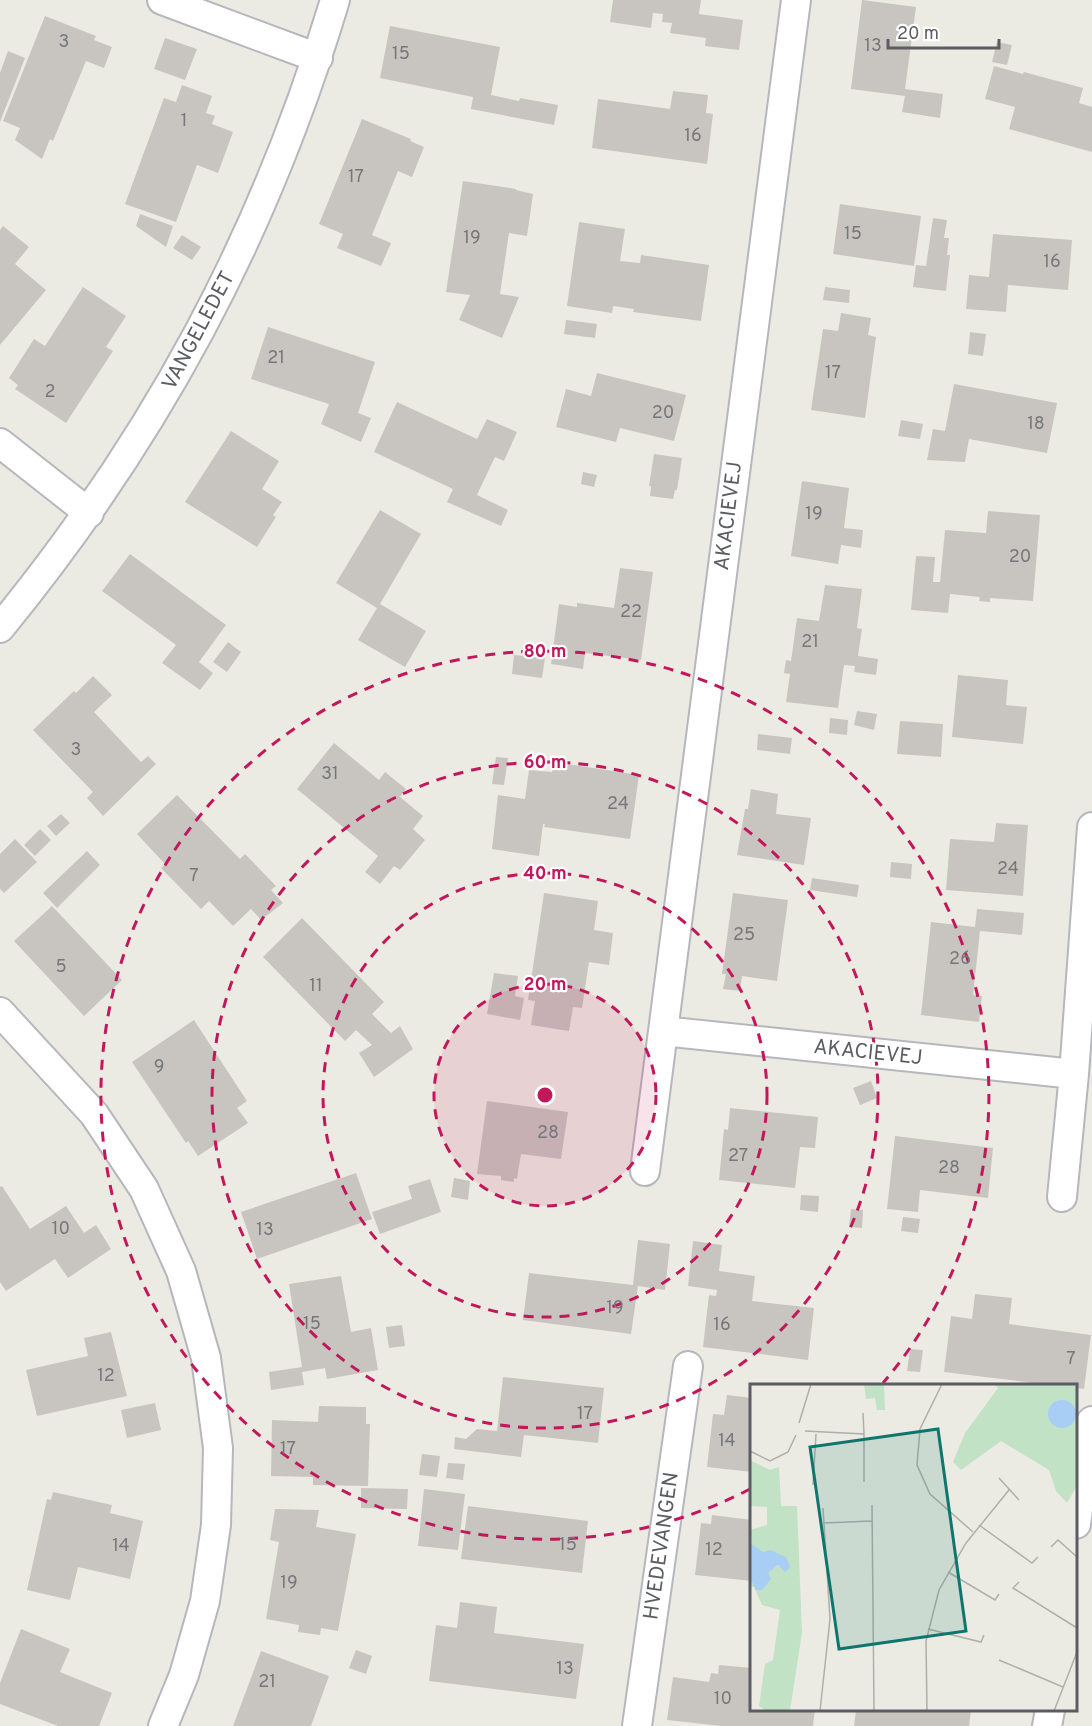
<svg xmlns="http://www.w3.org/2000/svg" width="1092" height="1726" font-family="Overpass,sans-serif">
  <rect width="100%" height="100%" fill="#ecebe3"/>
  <path fill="#c8c5c0" d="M 613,0 L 701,0 L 699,14 L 743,20 L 739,50 L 705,46 L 706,38 L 670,33 L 672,23 L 662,22 L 663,14 L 653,13 L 651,28 L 610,22 Z
    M 862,0 L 916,7 L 905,89 L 943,94 L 940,118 L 902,112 L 905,96 L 851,89 Z
    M 45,16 L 96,36 L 94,40 L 112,47 L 104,68 L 86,61 L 53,141 L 50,139 L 42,159 L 15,140 L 20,128 L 3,121 Z
    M 390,26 L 500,47 L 491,95 L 519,101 L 520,98 L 558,105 L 554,125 L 471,109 L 473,97 L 380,78 Z
    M 165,38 L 197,49 L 185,80 L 154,69 Z
    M 997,42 L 1012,45 L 1007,65 L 992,62 Z
    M 8,51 L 25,58 L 0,122 L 0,73 Z
    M 994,66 L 1023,74 L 1024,72 L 1083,88 L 1079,103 L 1092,107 L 1092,152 L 1009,129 L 1015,107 L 985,99 Z
    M 182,85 L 212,96 L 206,113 L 215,116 L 212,124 L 233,132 L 218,173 L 197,165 L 176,222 L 125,204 L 164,98 L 176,102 Z
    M 673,91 L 708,95 L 706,113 L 713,114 L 707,164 L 592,148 L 598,99 L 670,109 Z
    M 362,119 L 411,139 L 410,141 L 424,147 L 412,177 L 398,171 L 372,235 L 391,243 L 381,266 L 337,248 L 343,234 L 319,224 Z
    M 463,181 L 516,189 L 516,190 L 533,194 L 527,236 L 509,233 L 500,294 L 519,297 L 502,338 L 459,320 L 470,295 L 446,292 Z
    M 840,204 L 921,216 L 914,266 L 833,254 Z
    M 140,214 L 173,226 L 166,247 L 136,226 Z
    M 933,218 L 947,220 L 944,238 L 949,238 L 947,255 L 950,255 L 946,291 L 913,287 L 916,265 L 926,266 Z
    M 579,222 L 625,229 L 620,261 L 640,263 L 641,255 L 709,265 L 701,321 L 633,312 L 634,309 L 613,306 L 612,313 L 567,306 Z
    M 3,226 L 29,247 L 15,264 L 46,290 L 0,345 L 0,230 Z
    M 993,234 L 1072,240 L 1068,290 L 1008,285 L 1006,312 L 966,309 L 969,275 L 989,277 Z
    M 182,235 L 201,247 L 192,260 L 173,248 Z
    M 83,287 L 126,316 L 106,347 L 113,351 L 66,423 L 15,389 L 18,385 L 9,378 L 34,339 L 45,346 Z
    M 825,287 L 850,290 L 849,303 L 823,300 Z
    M 841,313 L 871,318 L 868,335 L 876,337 L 865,418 L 811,410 L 823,329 L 838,331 Z
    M 566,320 L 597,324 L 595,338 L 564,334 Z
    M 268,327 L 375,362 L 358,413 L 371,418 L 361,442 L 321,424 L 329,404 L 251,379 Z
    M 970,332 L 986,334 L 983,356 L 968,354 Z
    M 597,373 L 686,395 L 674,441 L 620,428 L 616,442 L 556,427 L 566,389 L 591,396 Z
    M 954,384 L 1057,403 L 1047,453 L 969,439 L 965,462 L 927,460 L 933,429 L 945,431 Z
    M 397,402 L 477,439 L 487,419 L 517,432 L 504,461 L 495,457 L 477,495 L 508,510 L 501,526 L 447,502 L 453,489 L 374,452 Z
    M 901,420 L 923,424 L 920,439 L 898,436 Z
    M 231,431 L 279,461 L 262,489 L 282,502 L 273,515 L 276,517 L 257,547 L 185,502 Z
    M 654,454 L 682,458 L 677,490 L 675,490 L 673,499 L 650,496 L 651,486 L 649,486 Z
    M 583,472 L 597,475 L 594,487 L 581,484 Z
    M 802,481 L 849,488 L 844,528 L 863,530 L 861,548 L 841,545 L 838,564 L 791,556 Z
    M 380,510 L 421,534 L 380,604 L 426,631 L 405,667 L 358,640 L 377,608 L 336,583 Z
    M 988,511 L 1040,515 L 1033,601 L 990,598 L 990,602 L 979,601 L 980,597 L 950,594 L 948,613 L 911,610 L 916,556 L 935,557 L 933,582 L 940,582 L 945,530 L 986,533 Z
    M 130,554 L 226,625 L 199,662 L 213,673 L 200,690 L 162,663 L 176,645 L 102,591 Z
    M 620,568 L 653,572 L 641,660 L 585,653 L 583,669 L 551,664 L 559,604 L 577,607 L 577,603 L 614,608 Z
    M 825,585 L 862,589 L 857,628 L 862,629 L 858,656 L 878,659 L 876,675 L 854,672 L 855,666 L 844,665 L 838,708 L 786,702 L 790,674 L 784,673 L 786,660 L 791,661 L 797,618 L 819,621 Z
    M 228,642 L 241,652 L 227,672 L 213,662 Z
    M 514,655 L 545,658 L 542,678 L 512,674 Z
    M 958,675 L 1008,680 L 1006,705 L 1027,707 L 1023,744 L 952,737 Z
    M 93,676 L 112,695 L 94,712 L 141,762 L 148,756 L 156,764 L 103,816 L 87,798 L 93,792 L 33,730 L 74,691 L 76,693 Z
    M 857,711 L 877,714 L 874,730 L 854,725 Z
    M 830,718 L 848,720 L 847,735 L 829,733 Z
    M 900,721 L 943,724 L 941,757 L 897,754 Z
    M 758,734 L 792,738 L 790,754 L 757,750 Z
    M 334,743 L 379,780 L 385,772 L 406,789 L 400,797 L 423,816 L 413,829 L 425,840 L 400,870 L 394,866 L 380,884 L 365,872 L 378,856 L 297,789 Z
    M 496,757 L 508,758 L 504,785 L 492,784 Z
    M 554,762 L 639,775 L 630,839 L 544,827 L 545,824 L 543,824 L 539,856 L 492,849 L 498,795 L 525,799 L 529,770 L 552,772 Z
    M 751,789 L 778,794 L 776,814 L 811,818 L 804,865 L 737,855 L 745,809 L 748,809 Z
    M 177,795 L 240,859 L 245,854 L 276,886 L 271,890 L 283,903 L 261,920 L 251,909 L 233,926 L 209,901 L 201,909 L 161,868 L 165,864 L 137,834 Z
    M 61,814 L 70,823 L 56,836 L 47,826 Z
    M 996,823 L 1028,825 L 1023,896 L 946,890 L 950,839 L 994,842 Z
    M 40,829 L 51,840 L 35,856 L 24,845 Z
    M 15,839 L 37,862 L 4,893 L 0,889 L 0,854 Z
    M 87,851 L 100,865 L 57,908 L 43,893 Z
    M 891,862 L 912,864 L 911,879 L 890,877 Z
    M 812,878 L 859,885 L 857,897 L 810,890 Z
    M 544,893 L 598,901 L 594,930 L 613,933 L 609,965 L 589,962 L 582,1008 L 573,1007 L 569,1031 L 531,1025 L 535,1001 L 528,1000 Z
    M 733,893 L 788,900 L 777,981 L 742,976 L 740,991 L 723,989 L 726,974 L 722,974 Z
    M 52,906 L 122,980 L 84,1016 L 14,941 Z
    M 977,909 L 1024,913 L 1022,935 L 980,931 L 973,995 L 982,996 L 979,1022 L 921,1015 L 931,922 L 975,927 Z
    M 302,918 L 384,1002 L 372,1014 L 391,1033 L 400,1026 L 413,1049 L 374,1077 L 359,1053 L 372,1045 L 356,1030 L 345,1041 L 263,957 Z
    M 494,973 L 518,976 L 515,996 L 524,998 L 520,1020 L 487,1014 Z
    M 194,1020 L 247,1101 L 237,1108 L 248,1123 L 198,1156 L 188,1141 L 186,1143 L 132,1062 Z
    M 871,1081 L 877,1098 L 860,1105 L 853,1088 Z
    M 487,1101 L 568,1112 L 561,1159 L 521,1154 L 517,1179 L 514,1178 L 514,1182 L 501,1180 L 501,1176 L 477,1174 Z
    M 730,1108 L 818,1117 L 815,1148 L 800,1147 L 795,1188 L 719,1180 L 724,1129 L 728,1130 Z
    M 895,1136 L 993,1148 L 988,1198 L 920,1190 L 918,1212 L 887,1209 Z
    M 356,1173 L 372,1219 L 257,1259 L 241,1212 Z
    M 454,1178 L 470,1181 L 468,1200 L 451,1197 Z
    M 430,1179 L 441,1212 L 380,1234 L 372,1212 L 412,1199 L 408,1186 Z
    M 2,1186 L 30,1229 L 66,1206 L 84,1233 L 96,1225 L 111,1249 L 68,1278 L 55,1259 L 6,1291 L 0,1282 L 0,1187 Z
    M 801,1195 L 819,1196 L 818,1212 L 800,1210 Z
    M 851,1209 L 863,1210 L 862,1228 L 849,1227 Z
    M 903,1217 L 920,1219 L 918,1233 L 901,1231 Z
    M 638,1240 L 670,1244 L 665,1290 L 638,1286 L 631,1334 L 523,1320 L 529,1273 L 633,1285 Z
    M 693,1241 L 722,1245 L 719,1271 L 755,1276 L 752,1301 L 814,1308 L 808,1360 L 703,1347 L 709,1295 L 716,1296 L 717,1290 L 688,1286 Z
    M 341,1276 L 351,1332 L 371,1328 L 378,1370 L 327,1379 L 325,1368 L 302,1372 L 304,1385 L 271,1390 L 269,1372 L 302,1367 L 289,1284 Z
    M 975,1294 L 1012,1298 L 1009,1324 L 1091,1335 L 1084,1389 L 1076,1388 L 1076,1386 L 1058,1386 L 944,1372 L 951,1316 L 972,1319 Z
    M 402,1325 L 405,1346 L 389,1348 L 386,1327 Z
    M 111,1332 L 127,1396 L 37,1416 L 26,1370 L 88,1356 L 84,1338 Z
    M 910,1349 L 923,1350 L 920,1372 L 907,1371 Z
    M 503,1377 L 604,1388 L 598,1443 L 524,1435 L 521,1457 L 454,1449 L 455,1437 L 466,1439 L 477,1429 L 497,1431 Z
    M 727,1395 L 752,1398 L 752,1472 L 707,1467 L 713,1414 L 724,1415 Z
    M 155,1403 L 161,1430 L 127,1438 L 121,1410 Z
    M 319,1406 L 366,1407 L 366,1424 L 370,1424 L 368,1486 L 313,1485 L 313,1477 L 271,1476 L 272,1420 L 318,1422 Z
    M 422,1454 L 440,1456 L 437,1477 L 419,1475 Z
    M 448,1463 L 465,1464 L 463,1480 L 446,1478 Z
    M 361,1488 L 408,1489 L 407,1509 L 361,1508 Z
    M 424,1489 L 465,1494 L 458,1550 L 418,1546 Z
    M 53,1492 L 112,1505 L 110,1513 L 143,1521 L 130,1579 L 78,1567 L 70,1600 L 27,1590 L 47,1499 L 51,1500 Z
    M 468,1506 L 588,1521 L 582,1573 L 461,1559 Z
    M 275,1509 L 319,1510 L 316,1527 L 356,1534 L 338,1631 L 321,1628 L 320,1635 L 298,1632 L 299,1625 L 266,1619 L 279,1542 L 270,1540 Z
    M 712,1515 L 752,1520 L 752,1581 L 695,1575 L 701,1523 L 711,1524 Z
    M 460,1602 L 497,1607 L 494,1633 L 584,1644 L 576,1699 L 429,1681 L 436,1625 L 457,1628 Z
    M 21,1629 L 70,1649 L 60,1672 L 112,1693 L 99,1726 L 58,1726 L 0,1704 L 0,1683 Z
    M 356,1650 L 372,1656 L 366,1674 L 349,1668 Z
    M 261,1651 L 329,1676 L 311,1726 L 233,1726 Z
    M 719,1665 L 752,1668 L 752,1710 L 815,1710 L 813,1726 L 721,1726 L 667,1720 L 673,1677 L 709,1682 L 711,1673 L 718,1674 Z
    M 856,1710 L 971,1710 L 969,1726 L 854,1726 Z"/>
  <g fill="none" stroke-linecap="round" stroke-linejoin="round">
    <defs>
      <path id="minor" d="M 162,0 L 318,58
        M 0,443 L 89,513
        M 0,628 C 156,437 264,237 335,0
        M 0,1012 L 94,1114 L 144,1189 L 181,1271 L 206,1358 L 218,1448 L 216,1525 L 205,1601 L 184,1675 L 163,1726
        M 663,1031 L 1074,1074
        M 645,1171 L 796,0
        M 1062,1197 L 1074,1074 L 1092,827
        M 1076,1524 L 1090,1423 L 1092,1421
        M 637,1726 L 688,1366
        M 1047,1726 L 1050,1710"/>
    </defs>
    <use href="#minor" stroke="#b5b7bc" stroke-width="32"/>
    <use href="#minor" stroke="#fff" stroke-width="28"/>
  </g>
  <circle cx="545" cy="1095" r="111" fill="#c2185b" fill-opacity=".12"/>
  <g fill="none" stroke="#c2185b" stroke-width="3" stroke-dasharray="10 8">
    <circle cx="545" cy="1095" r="111"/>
    <circle cx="545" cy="1095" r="222"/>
    <circle cx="545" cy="1095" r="333"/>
    <path d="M750 1489A444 444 0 1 1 883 1383"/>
  </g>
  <g text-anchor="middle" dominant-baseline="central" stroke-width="4.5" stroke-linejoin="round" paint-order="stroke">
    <g font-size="18" fill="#76777a">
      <text x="64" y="42">3</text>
      <text x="873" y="46">13</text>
      <text x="401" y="54">15</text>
      <text x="184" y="121">1</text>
      <text x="693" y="136">16</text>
      <text x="356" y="177">17</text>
      <text x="853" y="234">15</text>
      <text x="472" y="238">19</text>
      <text x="1052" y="262">16</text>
      <text x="276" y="358">21</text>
      <text x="833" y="373">17</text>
      <text x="50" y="392">2</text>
      <text x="663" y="413">20</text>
      <text x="1036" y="424">18</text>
      <text x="814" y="514">19</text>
      <text x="1020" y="557">20</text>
      <text x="631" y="612">22</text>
      <text x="810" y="642">21</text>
      <text x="76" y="750">3</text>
      <text x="330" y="774">31</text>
      <text x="618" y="804">24</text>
      <text x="1008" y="869">24</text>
      <text x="194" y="876">7</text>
      <text x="744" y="935">25</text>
      <text x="960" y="959">26</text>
      <text x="61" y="967">5</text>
      <text x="316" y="986">11</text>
      <text x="159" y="1067">9</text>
      <text x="548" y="1133">28</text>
      <text x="738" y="1156">27</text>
      <text x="949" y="1168">28</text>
      <text x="61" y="1229">10</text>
      <text x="265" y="1230">13</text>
      <text x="615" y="1308">19</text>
      <text x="312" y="1324">15</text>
      <text x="722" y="1325">16</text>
      <text x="1071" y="1359">7</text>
      <text x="106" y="1376">12</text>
      <text x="585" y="1414">17</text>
      <text x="727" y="1441">14</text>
      <text x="288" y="1449">17</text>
      <text x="568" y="1545">15</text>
      <text x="121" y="1546">14</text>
      <text x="714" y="1550">12</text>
      <text x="289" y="1583">19</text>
      <text x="565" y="1669">13</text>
      <text x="267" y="1682">21</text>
      <text x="723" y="1699">10</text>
    </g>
    <g font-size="21" fill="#5b5d62" stroke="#fff">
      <text transform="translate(199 331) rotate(-62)">VANGELEDET</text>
      <text transform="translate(729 516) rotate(-83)">AKACIEVEJ</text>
      <text transform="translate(868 1053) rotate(6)">AKACIEVEJ</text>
      <text transform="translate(662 1546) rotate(-82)">HVEDEVANGEN</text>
    </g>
  </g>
  <g transform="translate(750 1384)">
    <rect width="327" height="327" fill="#ecebe3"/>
    <path d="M 114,0 L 134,0 L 135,26 L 127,26 L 125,14 L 116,15 ZM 244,0 L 327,0 L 327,102 L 317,119 L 306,107 L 299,86 L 251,57 L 211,86 L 203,78 L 215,49 L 248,4 ZM 0,76 L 20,86 L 29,83 L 31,122 L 47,122 L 52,248 L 40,327 L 17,327 L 9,322 L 15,280 L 23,276 L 30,226 L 12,221 L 4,203 L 0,202 L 0,195 L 11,203 L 20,196 L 17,189 L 35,177 L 32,172 L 13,168 L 0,159 L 0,146 L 17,141 L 17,123 L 0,122 Z" fill="#c1e2c4"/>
    <path d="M298 30a14 14 0 1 1 28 0a14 14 0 1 1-28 0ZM 0,159 L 13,168 L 20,166 L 36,173 L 40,183 L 35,188 L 28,181 L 18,189 L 21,195 L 12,206 L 6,206 L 0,194 Z" fill="#a8cef6"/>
    <path fill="none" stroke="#aeaeab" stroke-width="1.5" d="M 192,0 L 170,45 L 167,81 L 180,110 L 223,148M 113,29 L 114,50M 49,39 L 61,0M 55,47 L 114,50 L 114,98M 0,67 L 20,77 L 38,68 L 46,51M 249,94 L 269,116M 63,101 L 66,50M 122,121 L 124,327M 73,139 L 122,137M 229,141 L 282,179 L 288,173M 301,163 L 308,156 L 327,173M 198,188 L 245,216 L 249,210M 269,198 L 263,204 L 327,244M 178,245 L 231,258 L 234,251M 249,276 L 313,303M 70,327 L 80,235 L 73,124M 177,327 L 176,257 L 189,206 L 216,159 L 259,106M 304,327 L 327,268"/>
    <path fill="#0f766e" fill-opacity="0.15" stroke="#0f766e" stroke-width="3" d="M 188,45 L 216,247 L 89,265 L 60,63 Z"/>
    <rect width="327" height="327" fill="none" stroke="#5b5d62" stroke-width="3"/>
  </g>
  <circle cx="545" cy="1095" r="9" fill="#c2185b" stroke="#fff" stroke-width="3"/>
  <g font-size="18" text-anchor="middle" font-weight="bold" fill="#c2185b" stroke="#fff" stroke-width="4.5" stroke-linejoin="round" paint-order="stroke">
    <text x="545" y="657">80 m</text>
    <text x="545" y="768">60 m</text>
    <text x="545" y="879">40 m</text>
    <text x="545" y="990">20 m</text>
  </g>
  <path d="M888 39v9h111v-9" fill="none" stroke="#5b5d62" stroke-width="3"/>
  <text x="897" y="39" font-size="18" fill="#5b5d62" stroke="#ffffff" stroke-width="4.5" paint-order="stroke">20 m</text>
</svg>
